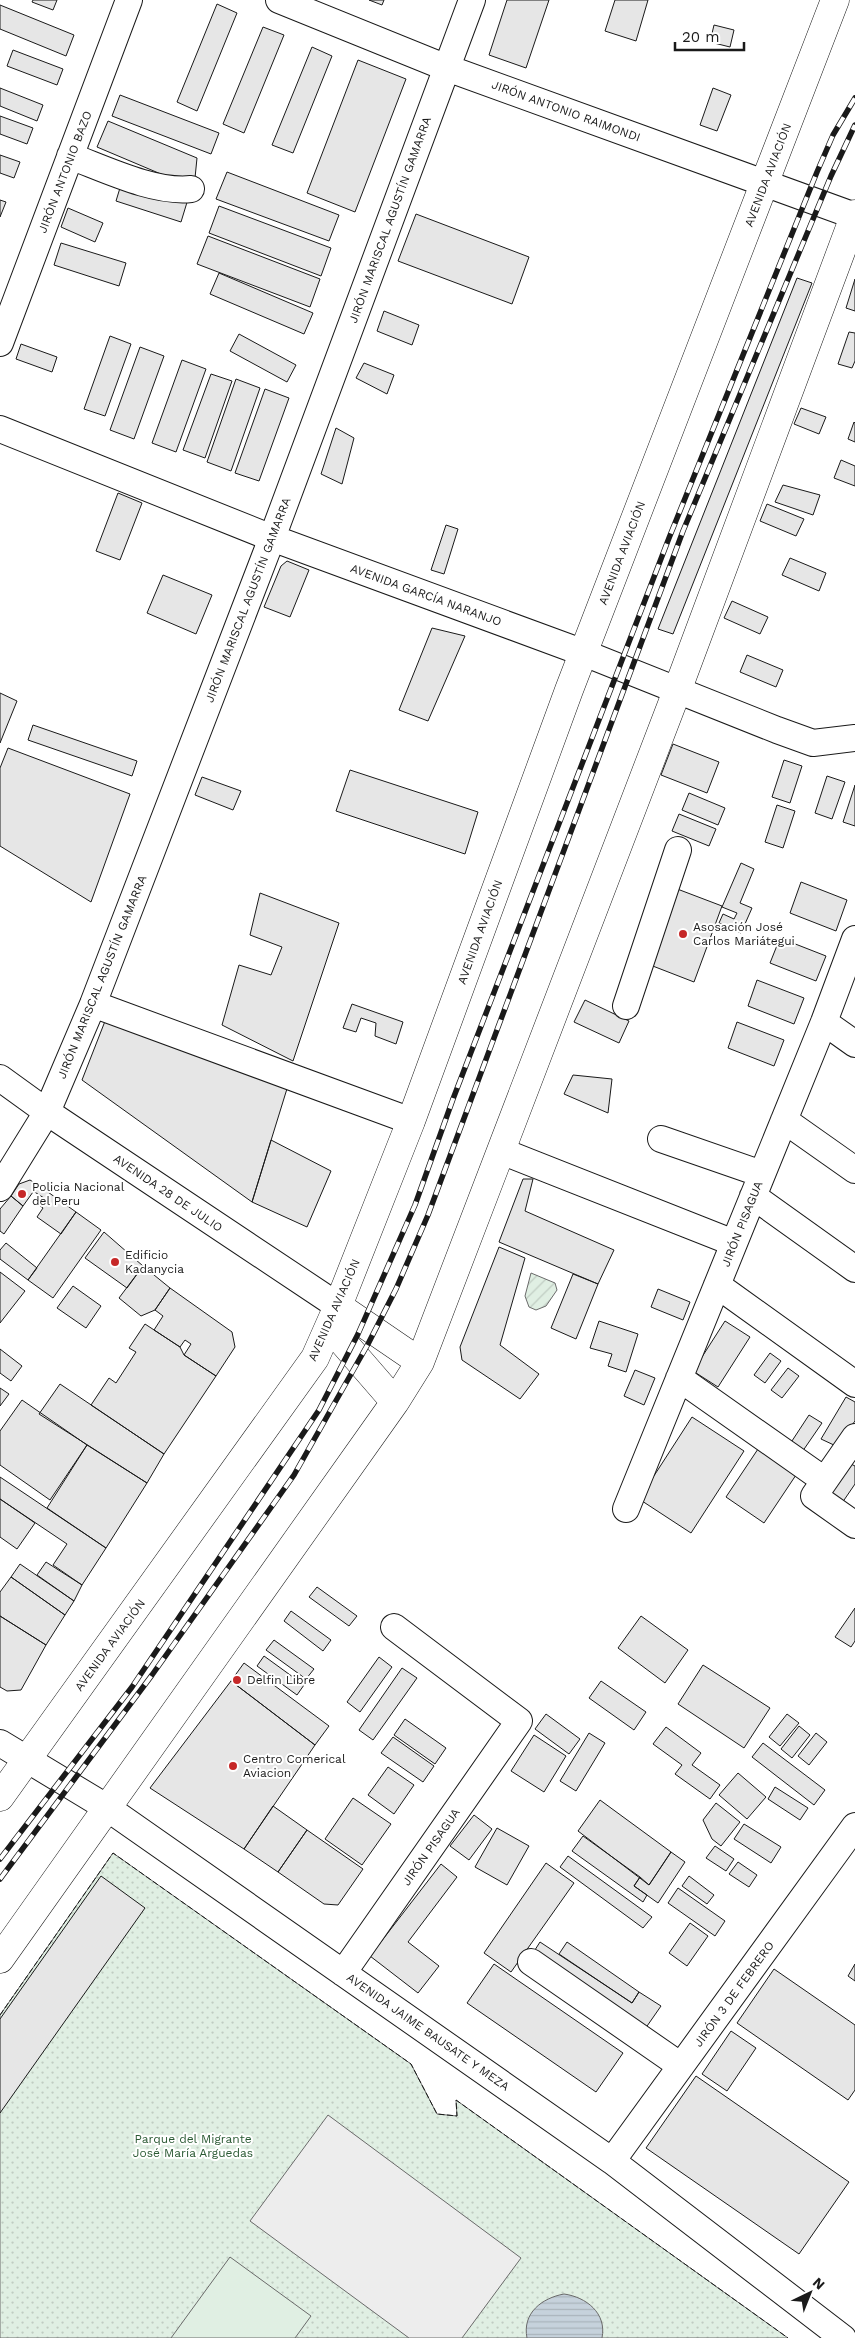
<svg xmlns="http://www.w3.org/2000/svg" width="855" height="2338" font-family="'Work Sans',sans-serif">
  <defs>
    <pattern id="grass-dots" width="8" height="8" patternUnits="userSpaceOnUse" patternTransform="scale(1.25)"><rect width="8" height="8" fill="#e0efe3"/><path d="M2 2h.1M6 6h.1" fill="none" stroke="#c0ccc2" stroke-width="1.8" stroke-linecap="round"/></pattern>
    <pattern id="garden-furrows" width="10" height="10" patternUnits="userSpaceOnUse" patternTransform="scale(1.25)"><rect width="10" height="10" fill="#e0efe3"/><path d="M-1 1l2-2M0 10L10 0M9 11l2-2" fill="none" stroke="#c0ccc2"/></pattern>
    <pattern id="water-rules" width="6" height="5" patternUnits="userSpaceOnUse" patternTransform="scale(1.25)"><rect width="6" height="5" fill="#c6d2dc"/><path d="M0 2.5h6" fill="none" stroke="#aab4bc"/></pattern>
  </defs>
  <rect width="100%" height="100%" fill="#fff"/>
  <path fill="url(#grass-dots)" stroke="#6a6a6a" d="M 113,1853 L 411,2064 L 437,2114 L 457,2116 L 456,2100 L 788,2338 L 0,2338 L 0,2015 Z"/>
  <path fill="url(#garden-furrows)" stroke="#6a6a6a" d="M 531,1273 L 555,1283 L 557,1290 L 546,1306 L 536,1310 L 529,1307 L 525,1296 Z"/>
  <path fill="#e0efe3" stroke="#6a6a6a" d="M 230,2257 L 311,2316 L 295,2338 L 171,2338 Z"/>
  <path fill="#ededed" stroke="#6a6a6a" d="M 328,2115 L 521,2258 L 462,2338 L 409,2338 L 250,2221 Z"/>
  <path fill="url(#water-rules)" stroke="#6a6a6a" d="M 564,2294 C 586,2297 607,2313 602,2338 L 527,2338 C 522,2313 542,2298 564,2294 Z"/>
  <path fill="#e6e6e6" stroke="#1a1a1a" d="M 33,0 L 57,0 L 53,10 L 32,2 Z
    M 369,0 L 384,0 L 382,5 Z
    M 507,0 L 549,0 L 526,68 L 489,55 Z
    M 615,0 L 648,0 L 636,41 L 605,31 Z
    M 217,4 L 237,13 L 197,111 L 177,102 Z
    M 0,5 L 74,35 L 66,56 L 0,29 Z
    M 714,25 L 734,30 L 730,47 L 710,42 Z
    M 263,27 L 284,35 L 244,133 L 223,124 Z
    M 312,47 L 332,56 L 293,153 L 272,145 Z
    M 13,50 L 63,69 L 57,85 L 7,66 Z
    M 358,60 L 406,79 L 355,212 L 307,193 Z
    M 0,88 L 43,105 L 37,121 L 0,106 Z
    M 713,88 L 731,95 L 717,131 L 700,125 Z
    M 120,95 L 219,133 L 211,154 L 112,116 Z
    M 0,116 L 33,128 L 27,144 L 0,134 Z
    M 108,121 L 197,158 L 194,188 L 97,147 Z
    M 0,155 L 20,162 L 14,178 L 0,173 Z
    M 227,172 L 339,215 L 329,241 L 216,199 Z
    M 123,178 L 188,199 L 181,222 L 116,201 Z
    M 0,200 L 6,202 L 0,217 Z
    M 219,206 L 331,248 L 321,276 L 209,233 Z
    M 68,208 L 103,223 L 95,242 L 61,227 Z
    M 416,214 L 529,257 L 512,304 L 398,261 Z
    M 208,236 L 320,279 L 310,307 L 197,264 Z
    M 61,243 L 126,263 L 119,286 L 54,265 Z
    M 219,273 L 313,313 L 304,334 L 210,294 Z
    M 797,278 L 812,283 L 673,634 L 658,629 Z
    M 855,279 L 855,311 L 846,308 Z
    M 384,311 L 419,325 L 412,345 L 377,331 Z
    M 849,332 L 855,333 L 855,361 L 852,368 L 838,364 Z
    M 239,334 L 296,365 L 287,382 L 230,351 Z
    M 110,336 L 131,344 L 105,416 L 84,409 Z
    M 21,344 L 57,357 L 52,372 L 16,359 Z
    M 140,347 L 164,356 L 134,439 L 110,430 Z
    M 182,360 L 206,369 L 176,452 L 152,443 Z
    M 364,363 L 394,375 L 387,394 L 356,378 Z
    M 211,374 L 232,381 L 205,458 L 183,450 Z
    M 236,379 L 260,388 L 231,471 L 207,462 Z
    M 265,389 L 289,398 L 259,481 L 235,473 Z
    M 801,408 L 826,417 L 819,434 L 794,424 Z
    M 854,422 L 855,423 L 855,442 L 848,439 Z
    M 336,428 L 354,438 L 342,484 L 321,474 Z
    M 841,460 L 855,466 L 855,486 L 834,478 Z
    M 783,485 L 820,495 L 813,515 L 775,502 Z
    M 118,493 L 142,503 L 120,560 L 96,551 Z
    M 767,504 L 804,519 L 796,536 L 760,521 Z
    M 446,525 L 458,529 L 444,574 L 431,570 Z
    M 790,558 L 826,573 L 819,591 L 782,575 Z
    M 287,561 L 309,570 L 290,617 L 264,607 L 281,566 Z
    M 163,575 L 212,595 L 196,634 L 147,613 Z
    M 732,601 L 768,617 L 760,634 L 724,618 Z
    M 432,628 L 465,636 L 428,721 L 399,710 Z
    M 747,655 L 783,670 L 776,687 L 740,672 Z
    M 0,693 L 17,701 L 0,743 Z
    M 33,725 L 137,761 L 132,776 L 28,740 Z
    M 673,744 L 719,762 L 707,793 L 661,775 Z
    M 8,748 L 130,794 L 91,902 L 0,846 L 0,768 Z
    M 784,760 L 802,766 L 790,803 L 772,797 Z
    M 350,770 L 478,812 L 465,854 L 336,811 Z
    M 827,776 L 845,782 L 832,819 L 815,813 Z
    M 202,777 L 241,791 L 233,810 L 195,795 Z
    M 855,785 L 855,826 L 843,822 Z
    M 689,793 L 725,808 L 718,825 L 682,810 Z
    M 777,805 L 795,811 L 783,848 L 765,842 Z
    M 679,814 L 716,829 L 709,846 L 672,831 Z
    M 741,863 L 754,869 L 740,903 L 752,908 L 741,933 L 719,923 L 723,914 L 734,919 L 737,913 L 722,907 Z
    M 801,882 L 847,900 L 836,931 L 790,913 Z
    M 672,887 L 722,906 L 694,982 L 645,963 Z
    M 260,893 L 339,923 L 293,1061 L 222,1025 L 239,965 L 271,975 L 282,947 L 250,935 Z
    M 780,938 L 826,956 L 816,981 L 770,963 Z
    M 757,980 L 804,998 L 794,1024 L 748,1006 Z
    M 585,1000 L 629,1021 L 619,1043 L 574,1022 Z
    M 352,1004 L 403,1022 L 396,1044 L 375,1036 L 376,1023 L 361,1018 L 356,1032 L 343,1028 Z
    M 109,1011 L 290,1079 L 252,1202 L 82,1080 Z
    M 737,1022 L 784,1040 L 774,1066 L 728,1048 Z
    M 573,1075 L 612,1079 L 608,1113 L 564,1094 Z
    M 271,1140 L 331,1171 L 307,1227 L 252,1202 Z
    M 523,1179 L 533,1179 L 525,1211 L 614,1250 L 598,1284 L 499,1242 Z
    M 30,1180 L 38,1185 L 23,1206 L 11,1196 L 19,1184 Z
    M 38,1185 L 76,1212 L 61,1234 L 37,1217 L 43,1208 L 39,1205 L 44,1198 L 33,1191 Z
    M 11,1196 L 23,1206 L 4,1234 L 0,1231 L 0,1209 Z
    M 76,1212 L 101,1230 L 53,1298 L 28,1280 Z
    M 104,1232 L 143,1266 L 127,1288 L 85,1258 Z
    M 6,1243 L 37,1268 L 28,1280 L 0,1259 L 0,1250 Z
    M 499,1247 L 525,1258 L 500,1345 L 539,1374 L 520,1399 L 462,1360 L 460,1347 Z
    M 143,1266 L 170,1288 L 155,1310 L 141,1316 L 119,1298 Z
    M 0,1272 L 25,1291 L 0,1323 Z
    M 573,1274 L 598,1284 L 576,1339 L 551,1328 Z
    M 73,1286 L 101,1306 L 86,1328 L 57,1308 Z
    M 170,1288 L 232,1332 L 235,1347 L 216,1376 L 184,1355 L 191,1344 L 185,1340 L 180,1347 L 154,1330 L 163,1316 L 155,1310 Z
    M 658,1289 L 690,1302 L 683,1320 L 651,1307 Z
    M 599,1321 L 638,1334 L 626,1372 L 608,1366 L 612,1354 L 590,1348 Z
    M 725,1321 L 750,1337 L 718,1387 L 693,1371 Z
    M 145,1324 L 180,1347 L 184,1355 L 216,1376 L 164,1454 L 91,1405 L 109,1378 L 116,1383 L 136,1352 L 129,1348 Z
    M 0,1349 L 22,1366 L 11,1381 L 0,1373 Z
    M 770,1353 L 781,1361 L 765,1383 L 754,1375 Z
    M 788,1368 L 799,1376 L 782,1398 L 771,1390 Z
    M 635,1370 L 655,1378 L 644,1405 L 624,1396 Z
    M 60,1384 L 164,1454 L 147,1483 L 39,1414 Z
    M 0,1388 L 9,1394 L 0,1406 Z
    M 846,1397 L 855,1402 L 855,1421 L 836,1446 L 821,1439 Z
    M 22,1400 L 87,1445 L 50,1500 L 0,1465 L 0,1431 Z
    M 809,1415 L 822,1423 L 800,1455 L 788,1447 Z
    M 692,1417 L 744,1451 L 691,1533 L 639,1499 Z
    M 87,1445 L 147,1483 L 106,1548 L 47,1508 Z
    M 758,1449 L 796,1475 L 764,1523 L 726,1497 Z
    M 851,1464 L 855,1466 L 855,1484 L 842,1503 L 830,1495 Z
    M 0,1477 L 106,1548 L 82,1585 L 53,1565 L 67,1544 L 0,1499 Z
    M 0,1499 L 35,1523 L 17,1549 L 0,1537 Z
    M 46,1562 L 82,1585 L 74,1601 L 37,1575 Z
    M 20,1564 L 74,1601 L 65,1615 L 11,1577 Z
    M 11,1577 L 65,1615 L 46,1645 L 0,1616 L 0,1592 Z
    M 317,1587 L 357,1616 L 349,1626 L 309,1597 Z
    M 855,1608 L 855,1641 L 851,1647 L 835,1637 Z
    M 291,1611 L 331,1640 L 323,1651 L 284,1621 Z
    M 0,1616 L 46,1645 L 21,1690 L 7,1691 L 0,1687 Z
    M 641,1616 L 688,1650 L 665,1683 L 618,1648 Z
    M 274,1640 L 314,1669 L 306,1679 L 266,1650 Z
    M 264,1656 L 304,1685 L 297,1695 L 257,1666 Z
    M 379,1657 L 392,1667 L 360,1712 L 347,1702 Z
    M 244,1663 L 329,1726 L 315,1745 L 231,1681 Z
    M 703,1665 L 770,1708 L 744,1748 L 678,1704 Z
    M 402,1668 L 417,1678 L 373,1740 L 359,1730 Z
    M 231,1681 L 315,1745 L 244,1849 L 150,1788 Z
    M 601,1681 L 646,1712 L 634,1730 L 589,1698 Z
    M 546,1714 L 580,1739 L 569,1754 L 535,1729 Z
    M 787,1714 L 799,1723 L 780,1746 L 769,1737 Z
    M 405,1719 L 446,1748 L 435,1764 L 394,1735 Z
    M 799,1726 L 810,1735 L 792,1758 L 781,1749 Z
    M 666,1727 L 701,1753 L 692,1765 L 720,1785 L 710,1799 L 675,1774 L 682,1765 L 653,1744 Z
    M 589,1733 L 605,1743 L 576,1791 L 560,1781 Z
    M 816,1733 L 827,1742 L 809,1765 L 798,1756 Z
    M 534,1735 L 566,1756 L 544,1792 L 511,1771 Z
    M 393,1737 L 434,1766 L 423,1782 L 381,1753 Z
    M 763,1743 L 825,1790 L 814,1805 L 752,1757 Z
    M 388,1767 L 414,1785 L 394,1814 L 368,1795 Z
    M 738,1773 L 766,1797 L 747,1819 L 719,1795 Z
    M 775,1787 L 808,1808 L 800,1820 L 768,1799 Z
    M 353,1798 L 391,1824 L 362,1865 L 325,1839 Z
    M 600,1800 L 671,1852 L 649,1885 L 578,1831 Z
    M 716,1803 L 740,1822 L 721,1846 L 712,1839 L 703,1820 Z
    M 273,1806 L 307,1830 L 278,1872 L 244,1849 Z
    M 474,1815 L 492,1829 L 469,1860 L 450,1846 Z
    M 744,1824 L 781,1847 L 771,1863 L 734,1839 Z
    M 497,1828 L 529,1846 L 507,1885 L 475,1867 Z
    M 307,1830 L 363,1869 L 338,1905 L 324,1904 L 278,1872 Z
    M 583,1836 L 640,1877 L 634,1886 L 647,1895 L 643,1902 L 572,1851 Z
    M 715,1846 L 734,1859 L 726,1871 L 706,1858 Z
    M 671,1852 L 685,1862 L 658,1903 L 634,1886 L 640,1877 L 649,1885 Z
    M 568,1856 L 652,1917 L 643,1928 L 560,1867 Z
    M 738,1862 L 757,1875 L 749,1887 L 729,1874 Z
    M 546,1863 L 574,1883 L 511,1972 L 484,1953 Z
    M 441,1864 L 457,1877 L 408,1942 L 439,1966 L 418,1993 L 370,1956 Z
    M 101,1876 L 145,1908 L 0,2113 L 0,2019 Z
    M 689,1876 L 714,1895 L 707,1904 L 682,1886 Z
    M 678,1888 L 725,1921 L 715,1936 L 668,1903 Z
    M 690,1923 L 708,1936 L 687,1966 L 669,1953 Z
    M 540,1942 L 632,2003 L 639,1992 L 661,2006 L 645,2029 L 533,1953 Z
    M 567,1942 L 639,1992 L 632,2003 L 559,1954 Z
    M 494,1964 L 623,2053 L 596,2092 L 467,2003 Z
    M 855,1964 L 855,1981 L 848,1976 Z
    M 774,1969 L 855,2025 L 855,2090 L 848,2100 L 737,2023 Z
    M 731,2031 L 756,2048 L 727,2091 L 702,2074 Z
    M 696,2076 L 849,2182 L 799,2254 L 646,2148 Z"/>
  <g fill="none" stroke-linecap="round" stroke-linejoin="round">
    <defs>
      <path id="minor" d="M 279,0 L 447,68 L 855,216
        M 70,156 C 105,169 154,193 191,189
        M 0,343 L 129,0
        M 0,429 L 272,538 L 584,653 L 777,730 L 813,743 L 855,738
        M 93,1004 L 411,1121
        M 626,1006 L 678,850
        M 824,1022 L 855,1044
        M 0,1078 L 47,1112 L 338,1306
        M 784,1120 L 855,1170
        M 661,1139 L 762,1174
        M 501,1151 L 734,1243
        M 0,1188 L 47,1112 L 93,1004 L 272,538 L 472,0
        M 753,1196 L 855,1269
        M 717,1285 L 855,1384
        M 679,1378 L 824,1480
        M 855,1437 L 814,1496 L 855,1525
        M 626,1509 L 824,1022 L 855,939
        M 0,1743 L 106,1807 L 612,2161 L 843,2338
        M 531,1962 L 681,2066
        M 343,1973 L 519,1721 L 394,1627
        M 612,2161 L 855,1826"/>
      <path id="major" d="M 338,1306 L 343,1342 L 395,1402
        M 338,1306 L 420,1362
        M 0,1797 L 315,1358 L 338,1306 L 411,1121 L 569,690 L 835,0
        M 0,1959 L 395,1402 L 420,1362 L 677,691 L 855,214"/>
    </defs>
    <use href="#minor" stroke="#1a1a1a" stroke-width="28"/>
    <use href="#major" stroke="#1a1a1a" stroke-width="29"/>
    <use href="#minor" stroke="#fff" stroke-width="26"/>
    <use href="#major" stroke="#fff" stroke-width="28"/>
    <defs>
      <path id="rail" d="M 0,1859 L 132,1687 L 319,1410 L 358,1334 L 415,1205 L 453,1099 L 669,538 L 817,172 L 833,135 L 855,98
        M 0,1879 L 152,1675 L 294,1475 L 368,1344 L 396,1289 L 428,1215 L 683,531 L 831,176 L 855,125"/>
    </defs>
    <use href="#rail" stroke="#1a1a1a" stroke-width="5.5"/>
    <use href="#rail" stroke="#fff" stroke-width="4" stroke-dasharray="11" stroke-linecap="butt"/>
    <path stroke="#1a1a1a" stroke-width="1" stroke-dasharray="6 2.5" stroke-linecap="butt" d="M 0,2015 L 113,1853 L 411,2064 L 437,2114 L 457,2116 L 456,2100 L 788,2338"/>
  </g>
  <g fill="#c62828" stroke="#fff" stroke-width="2">
    <circle cx="683" cy="934" r="5"/>
    <circle cx="22" cy="1194" r="5"/>
    <circle cx="115" cy="1262" r="5"/>
    <circle cx="237" cy="1680" r="5"/>
    <circle cx="233" cy="1766" r="5"/>
  </g>
  <g text-anchor="middle" dominant-baseline="central" stroke-width="4" stroke-linejoin="round" paint-order="stroke">
    <g font-size="12" fill="#1a1a1a" stroke="#fff">
      <text transform="translate(566 111) rotate(20)">JIRÓN ANTONIO RAIMONDI</text>
      <text transform="translate(65 172) rotate(-69)">JIRÓN ANTONIO BAZO</text>
      <text transform="translate(768 175) rotate(-69)">AVENIDA AVIACIÓN</text>
      <text transform="translate(390 220) rotate(-70)">JIRÓN MARISCAL AGUSTÍN GAMARRA</text>
      <text transform="translate(622 553) rotate(-69)">AVENIDA AVIACIÓN</text>
      <text transform="translate(426 595) rotate(20)">AVENIDA GARCÍA NARANJO</text>
      <text transform="translate(248 600) rotate(-69)">JIRÓN MARISCAL AGUSTÍN GAMARRA</text>
      <text transform="translate(480 932) rotate(-70)">AVENIDA AVIACIÓN</text>
      <text transform="translate(102 977) rotate(-68)">JIRÓN MARISCAL AGUSTÍN GAMARRA</text>
      <text transform="translate(168 1193) rotate(34)">AVENIDA 28 DE JULIO</text>
      <text transform="translate(742 1224) rotate(-68)">JIRÓN PISAGUA</text>
      <text transform="translate(334 1310) rotate(-66)">AVENIDA AVIACIÓN</text>
      <text transform="translate(110 1645) rotate(-54)">AVENIDA AVIACIÓN</text>
      <text transform="translate(431 1847) rotate(-55)">JIRÓN PISAGUA</text>
      <text transform="translate(734 1994) rotate(-54)">JIRÓN 3 DE FEBRERO</text>
      <text transform="translate(428 2032) rotate(35)">AVENIDA JAIME BAUSATE Y MEZA</text>
    </g>
    <g font-size="12" fill="#1a1a1a" stroke="#fff" text-anchor="start">
      <text x="693" y="927">Asosación José<tspan x="693" dy="14">Carlos Mariátegui</tspan></text>
      <text x="32" y="1187">Policia Nacional<tspan x="32" dy="14">del Peru</tspan></text>
      <text x="125" y="1255">Edificio<tspan x="125" dy="14">Kadanycia</tspan></text>
      <text x="247" y="1680">Delfin Libre</text>
      <text x="243" y="1759">Centro Comerical<tspan x="243" dy="14">Aviacion</tspan></text>
    </g>
    <g font-size="12" fill="#2b5a34" stroke="#fff">
      <text x="193" y="2139">Parque del Migrante<tspan x="193" dy="14">José María Arguedas</tspan></text>
    </g>
  </g>
  <g transform="translate(810 2293) rotate(43)" stroke="#ffffff" stroke-width="4" paint-order="stroke">
  <path d="M0-4L9 19L0 12L-9 19Z" fill="#1a1a1a"/>
  <text y="-8" font-size="14" font-weight="bold" text-anchor="middle" fill="#1a1a1a">N</text>
  </g>
  <path d="M675 42v8h69v-8" fill="none" stroke="#1a1a1a" stroke-width="2.5"/>
  <text x="682" y="42" font-size="15" fill="#1a1a1a" stroke="#ffffff" stroke-width="4" paint-order="stroke">20 m</text>
</svg>
